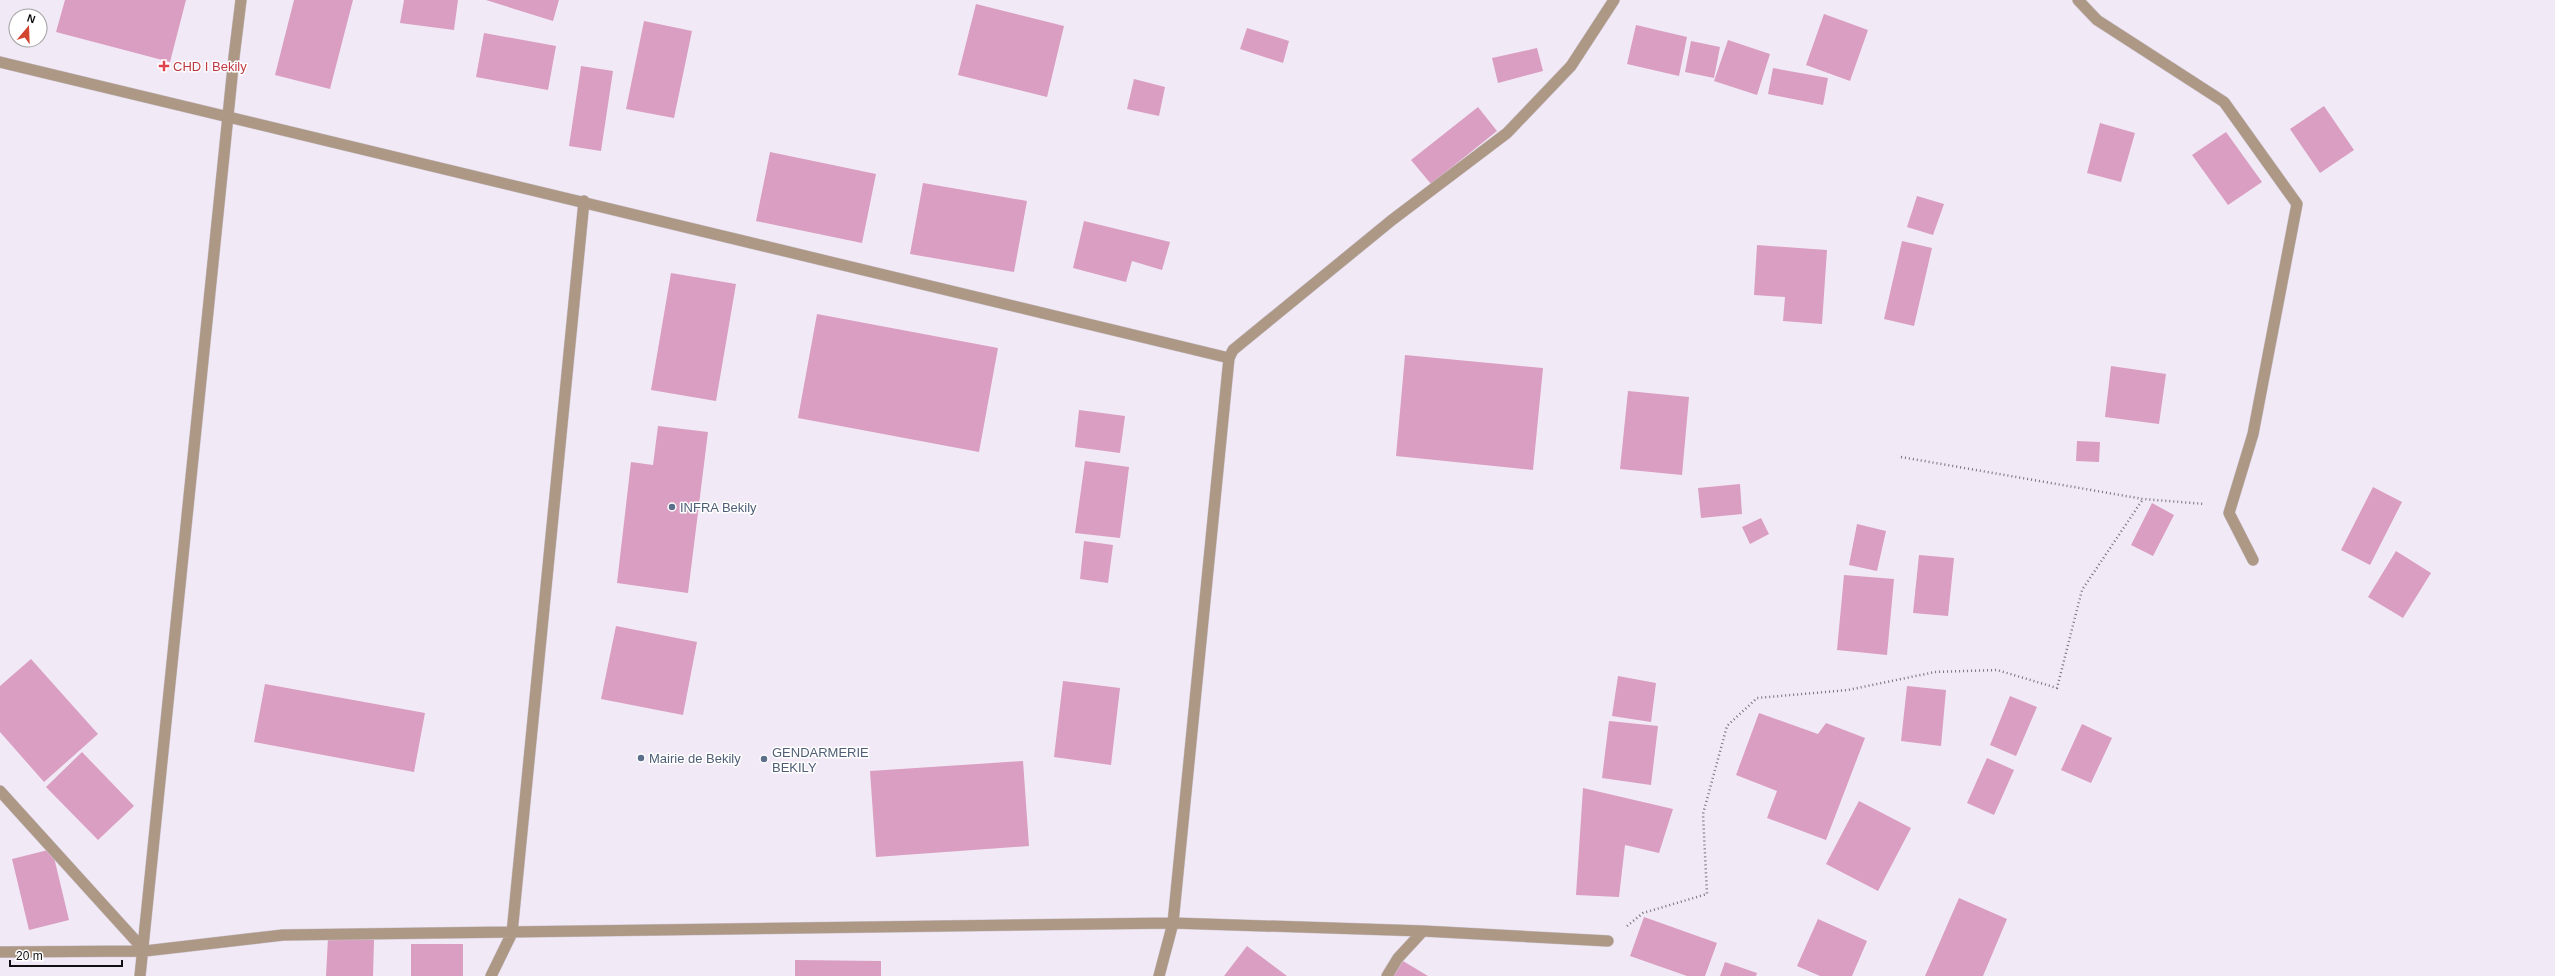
<svg xmlns="http://www.w3.org/2000/svg" width="2555" height="976" font-family="Helvetica,sans-serif">
  <rect width="100%" height="100%" fill="#f2e9f6"/>
  <path fill="#d99ec1" d="M 65,0 L 186,0 L 170,62 L 56,32 Z
    M 294,0 L 353,0 L 330,89 L 275,75 Z
    M 404,0 L 458,0 L 454,30 L 400,23 Z
    M 486,0 L 559,0 L 553,21 Z
    M 976,4 L 1064,26 L 1047,97 L 958,75 Z
    M 1824,14 L 1868,30 L 1850,81 L 1806,65 Z
    M 644,21 L 692,31 L 674,118 L 626,109 Z
    M 1636,25 L 1687,37 L 1679,76 L 1627,64 Z
    M 1247,28 L 1289,41 L 1283,63 L 1240,49 Z
    M 484,33 L 556,46 L 548,90 L 476,77 Z
    M 1728,40 L 1770,54 L 1757,95 L 1714,81 Z
    M 1691,41 L 1720,47 L 1714,78 L 1685,72 Z
    M 1537,48 L 1543,71 L 1498,83 L 1492,58 Z
    M 581,66 L 613,71 L 601,151 L 569,146 Z
    M 1773,68 L 1828,78 L 1823,105 L 1768,94 Z
    M 1134,79 L 1165,87 L 1159,116 L 1127,109 Z
    M 2324,106 L 2354,150 L 2320,173 L 2290,129 Z
    M 1478,107 L 1497,131 L 1431,184 L 1411,160 Z
    M 2100,123 L 2135,133 L 2121,182 L 2087,173 Z
    M 2226,132 L 2262,182 L 2228,205 L 2192,155 Z
    M 770,152 L 876,174 L 862,243 L 756,221 Z
    M 923,183 L 1027,201 L 1014,272 L 910,254 Z
    M 1917,196 L 1944,204 L 1933,235 L 1907,227 Z
    M 1084,221 L 1170,242 L 1162,270 L 1132,261 L 1126,282 L 1073,268 Z
    M 1902,241 L 1932,248 L 1914,326 L 1884,319 Z
    M 1757,245 L 1827,250 L 1822,324 L 1783,321 L 1785,297 L 1754,295 Z
    M 671,273 L 736,284 L 716,401 L 651,390 Z
    M 817,314 L 998,348 L 979,452 L 798,418 Z
    M 1405,355 L 1543,368 L 1533,470 L 1396,456 Z
    M 2111,366 L 2166,374 L 2159,424 L 2105,417 Z
    M 1628,391 L 1689,397 L 1682,475 L 1620,469 Z
    M 1079,410 L 1125,416 L 1120,453 L 1075,447 Z
    M 658,426 L 708,432 L 688,593 L 617,583 L 631,462 L 653,465 Z
    M 2077,441 L 2100,442 L 2099,462 L 2076,461 Z
    M 1085,461 L 1129,467 L 1120,538 L 1075,533 Z
    M 1740,484 L 1742,514 L 1701,518 L 1698,488 Z
    M 2373,487 L 2402,502 L 2370,565 L 2341,550 Z
    M 2152,503 L 2174,515 L 2153,556 L 2131,545 Z
    M 1761,518 L 1769,534 L 1750,544 L 1742,527 Z
    M 1857,524 L 1886,531 L 1877,571 L 1849,565 Z
    M 1084,541 L 1113,545 L 1108,583 L 1080,579 Z
    M 2396,551 L 2431,573 L 2403,618 L 2368,597 Z
    M 1919,555 L 1954,558 L 1948,616 L 1913,613 Z
    M 1844,575 L 1894,579 L 1887,655 L 1837,650 Z
    M 616,626 L 697,642 L 683,715 L 601,699 Z
    M 31,659 L 98,734 L 44,782 L 0,732 L 0,686 Z
    M 1618,676 L 1656,683 L 1651,722 L 1612,716 Z
    M 1063,681 L 1120,688 L 1111,765 L 1054,757 Z
    M 265,684 L 425,713 L 414,772 L 254,742 Z
    M 1907,686 L 1946,690 L 1941,746 L 1901,741 Z
    M 2010,696 L 2037,707 L 2016,756 L 1990,745 Z
    M 1759,713 L 1818,734 L 1826,723 L 1865,738 L 1826,840 L 1767,818 L 1777,791 L 1736,775 Z
    M 1609,721 L 1658,726 L 1651,785 L 1602,778 Z
    M 2082,724 L 2112,738 L 2091,783 L 2061,770 Z
    M 82,752 L 134,806 L 98,840 L 46,787 Z
    M 1987,758 L 2014,770 L 1994,815 L 1967,803 Z
    M 1023,761 L 1029,846 L 876,857 L 870,771 Z
    M 1583,788 L 1673,809 L 1659,853 L 1625,845 L 1619,897 L 1576,895 Z
    M 1859,801 L 1911,828 L 1878,891 L 1826,864 Z
    M 52,849 L 69,920 L 29,930 L 12,859 Z
    M 1959,898 L 2007,919 L 1983,976 L 1925,976 Z
    M 1644,917 L 1717,943 L 1705,976 L 1687,976 L 1630,956 Z
    M 1818,919 L 1867,941 L 1852,976 L 1820,976 L 1797,966 Z
    M 328,938 L 374,940 L 373,976 L 326,976 Z
    M 411,944 L 463,944 L 463,976 L 411,976 Z
    M 1247,946 L 1287,976 L 1224,976 Z
    M 1398,958 L 1428,976 L 1387,976 Z
    M 795,960 L 881,961 L 881,976 L 795,976 Z
    M 1725,962 L 1757,973 L 1756,976 L 1720,976 Z"/>
  <g fill="none" stroke-linecap="round" stroke-linejoin="round">
    <defs>
      <path id="minor" d="M 2078,0 L 2097,20 L 2224,102 L 2297,204 L 2253,434 L 2229,513 L 2253,560
        M 0,791 L 145,951
        M 0,952 L 145,951 L 283,935 L 1173,923 L 1423,931 L 1608,941
        M 140,976 L 234,57 L 241,0
        M 491,976 L 512,933 L 584,201
        M 1159,976 L 1173,923 L 1229,358
        M 1387,976 L 1398,958 L 1423,931"/>
      <path id="tertiary" d="M 0,62 L 1229,358 L 1233,350 L 1392,220 L 1507,133 L 1571,66 L 1614,0"/>
    </defs>
    <use href="#minor" stroke="#cec6d2" stroke-width="12"/>
    <use href="#tertiary" stroke="#cec6d2" stroke-width="12"/>
    <path stroke="#77727a" stroke-width="2.5" stroke-dasharray="1 3" stroke-linecap="butt" d="M 1901,457 L 2143,499 L 2205,504
      M 1627,926 L 1643,913 L 1707,894 L 1703,814 L 1727,726 L 1757,698 L 1848,690 L 1935,672 L 1997,670 L 2057,688 L 2082,590 L 2143,499"/>
    <use href="#minor" stroke="#ad9885" stroke-width="11"/>
    <use href="#tertiary" stroke="#ad9885" stroke-width="11"/>
  </g>
  <path fill="#e0444e" stroke="#fff" stroke-width="1.5" d="M162 60h4v4h4v4h-4v4h-4v-4h-4v-4h4z"/>
  <g fill="#5c6f8a" stroke="#fff" stroke-width="1.5">
    <circle cx="672" cy="507" r="4"/>
    <circle cx="641" cy="758" r="4"/>
    <circle cx="764" cy="759" r="4"/>
  </g>
  <g text-anchor="middle" dominant-baseline="central" stroke-width="3" stroke-linejoin="round" paint-order="stroke">
    <g font-size="13" fill="#be3a42" stroke="#fff" text-anchor="start">
      <text x="173" y="66">CHD I Bekily</text>
    </g>
    <g font-size="13" fill="#4e5e75" stroke="#fff" text-anchor="start">
      <text x="680" y="507">INFRA Bekily</text>
      <text x="772" y="752">GENDARMERIE<tspan x="772" dy="15">BEKILY</tspan></text>
      <text x="649" y="758">Mairie de Bekily</text>
    </g>
  </g>
  <g transform="translate(28 28) rotate(19)"><circle r="19" fill="#ffffff" stroke="#a09fa1"/>
  <path d="M0-3L7 15L0 10L-7 15Z" fill="#d24531"/>
  <text y="-6" font-size="11" font-weight="bold" text-anchor="middle" fill="#120f13">N</text>
  </g>
  <path d="M10 960v6h112v-6" fill="none" stroke="#120f13" stroke-width="2"/>
  <text x="16" y="960" font-size="12" fill="#120f13" stroke="#ffffff" stroke-width="3" paint-order="stroke">20 m</text>
</svg>
